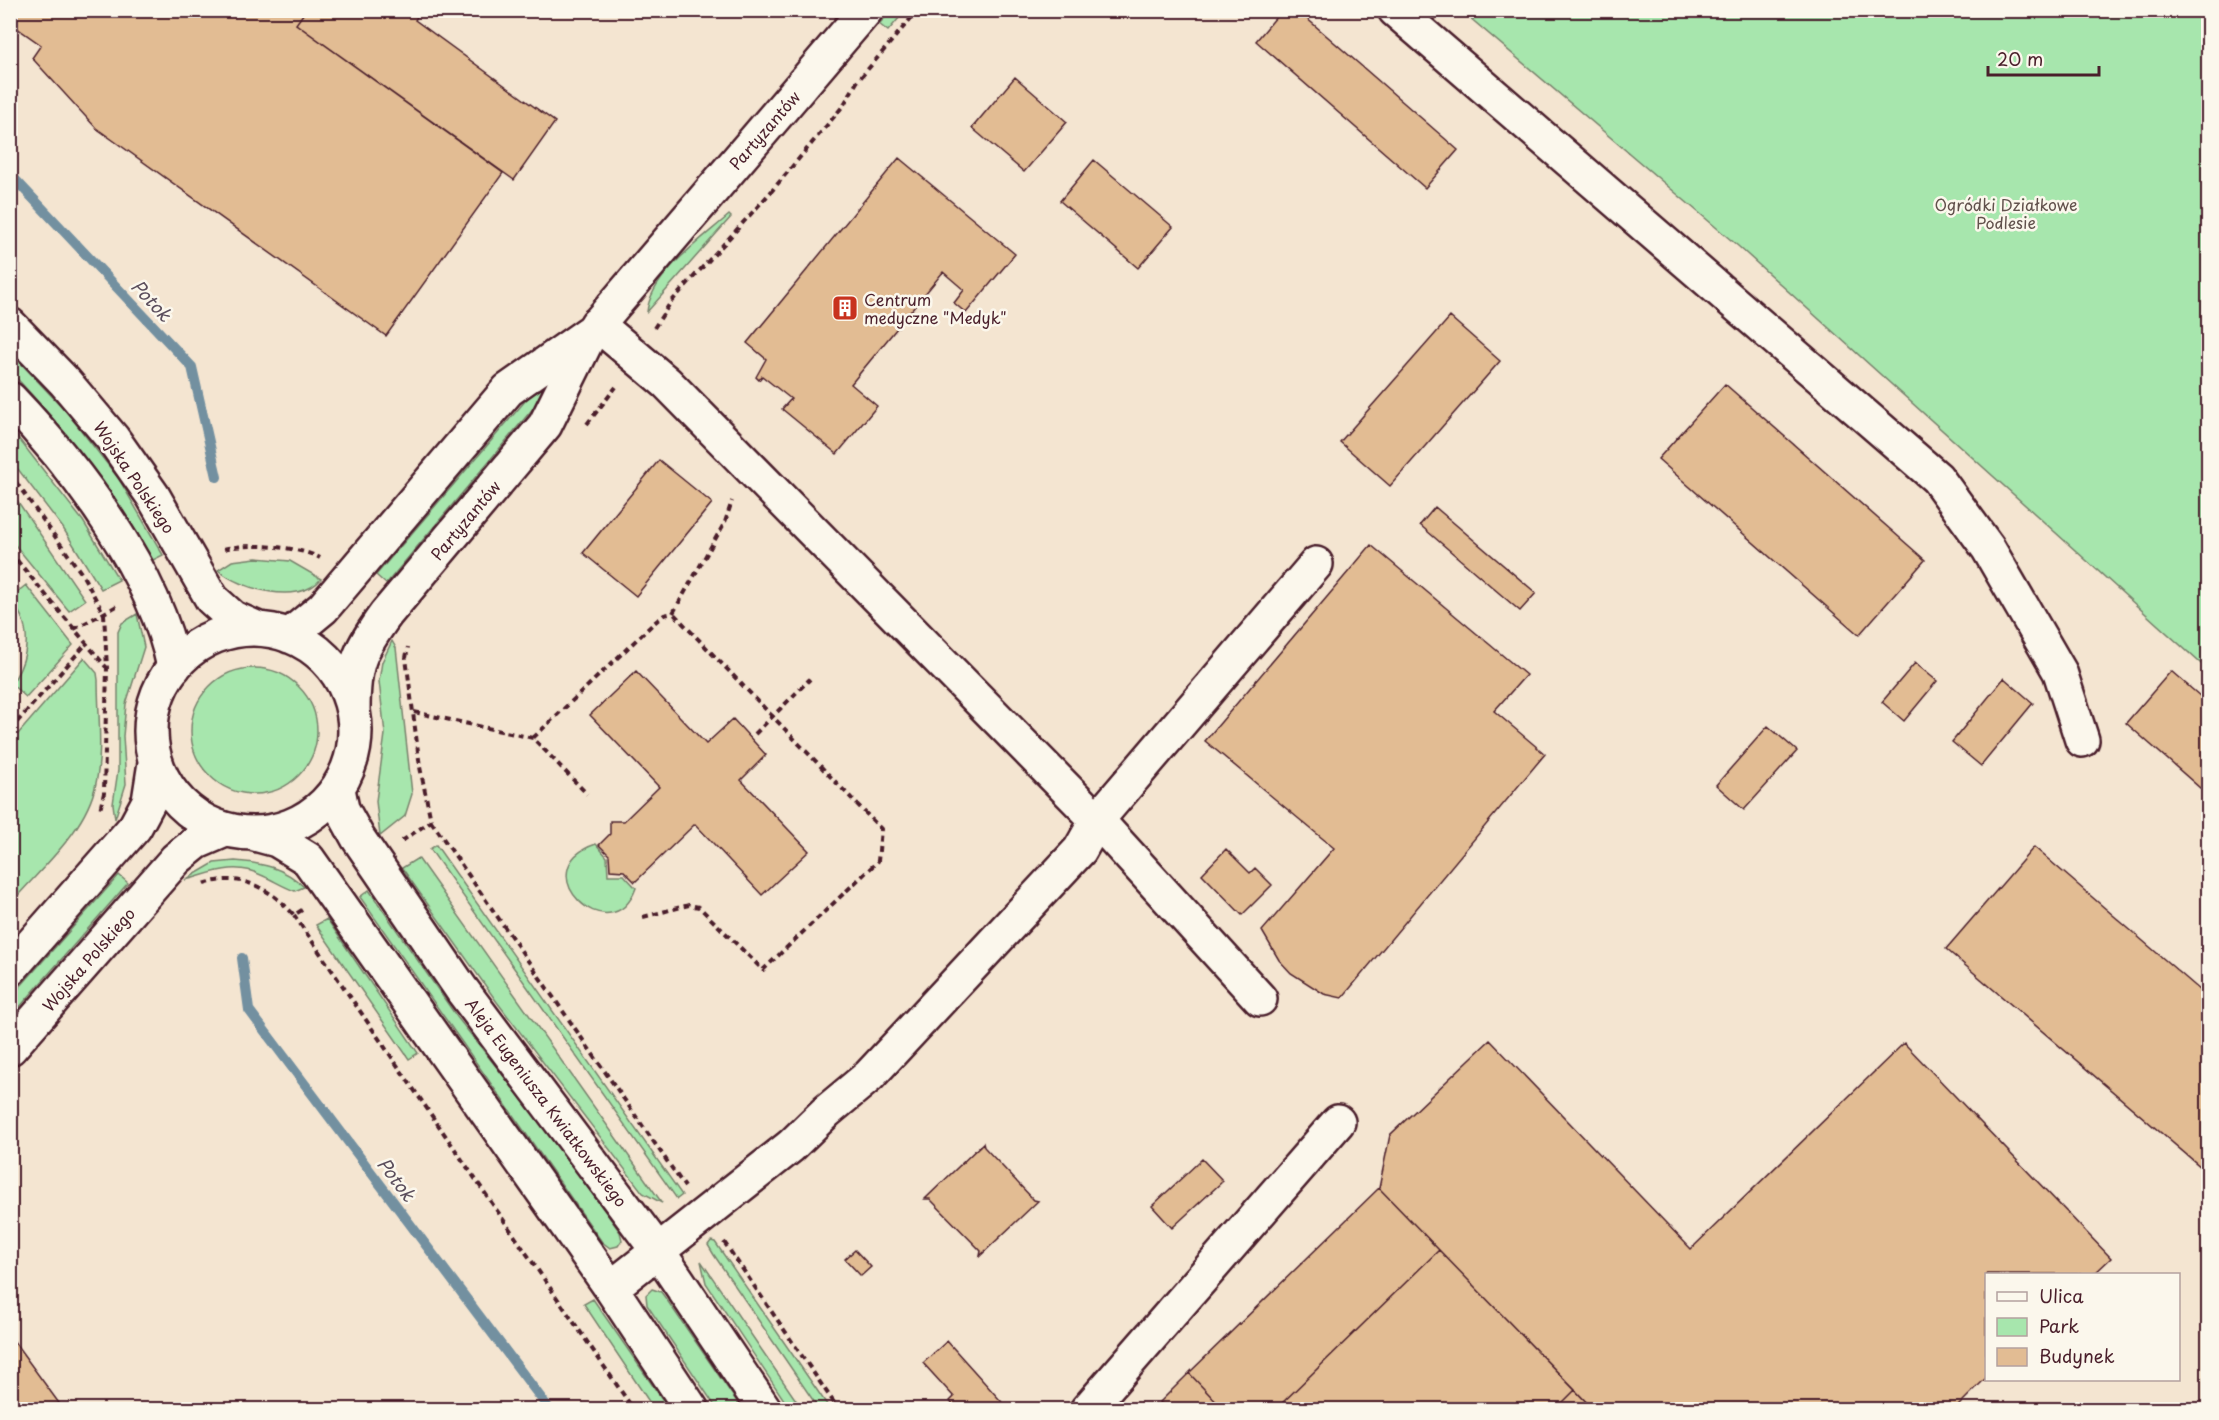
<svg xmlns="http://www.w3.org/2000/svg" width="2219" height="1420" font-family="'Playpen Sans',sans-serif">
  <rect width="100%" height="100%" fill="#f4e5d1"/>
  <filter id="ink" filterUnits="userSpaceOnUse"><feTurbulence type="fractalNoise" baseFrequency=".0167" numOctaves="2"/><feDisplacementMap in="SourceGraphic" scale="12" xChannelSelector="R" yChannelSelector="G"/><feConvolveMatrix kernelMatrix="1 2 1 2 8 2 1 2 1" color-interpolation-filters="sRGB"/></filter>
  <g filter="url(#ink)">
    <path fill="#a7e6ad" stroke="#78826c" stroke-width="1.5" d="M 891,11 L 905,11 L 888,31 L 879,24 Z
      M 1462,11 L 2208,11 L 2208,670 L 1738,246 Z
      M 729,215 L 731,217 L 647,312 C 651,274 702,239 729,215 Z
      M 11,353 L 66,411 L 119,479 L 163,555 L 153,560 C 114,490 65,430 11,372 Z
      M 543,385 L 546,393 L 386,584 L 376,575 L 538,386 Z
      M 11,429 L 83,521 L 119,580 L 101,589 L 63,528 L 11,460 Z
      M 12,493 L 85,600 L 69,611 L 11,540 Z
      M 256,558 L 290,561 L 321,579 C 299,606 240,589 218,570 L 232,561 Z
      M 26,585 L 73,645 L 26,697 L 11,684 C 25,665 31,641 22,618 C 19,611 13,604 11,597 Z
      M 137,614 L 144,647 L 126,704 L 123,736 L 126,784 L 115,819 L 113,804 L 118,770 L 118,632 L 122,623 Z
      M 392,641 L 396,648 L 412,794 L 405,816 L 380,836 L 376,801 L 385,734 L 379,681 L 382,662 Z
      M 84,658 L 97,673 L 98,680 C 98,713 103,751 96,783 C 87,830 41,868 11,903 L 11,742 Z
      M191 731a63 63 0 1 1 126 0a63 63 0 1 1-126 0Z
      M 596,844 L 607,857 L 608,875 L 624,875 L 636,888 C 611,956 522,869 596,844 Z
      M 436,845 L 682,1195 L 677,1199 L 430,849 Z
      M 418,858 L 662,1203 L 643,1193 L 497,1002 L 402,868 Z
      M 235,861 C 261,863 284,867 304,887 L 295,891 C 283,887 273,880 261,875 C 234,861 210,874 185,880 L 214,863 Z
      M 119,875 L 128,883 L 11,1017 L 11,997 Z
      M 369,890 L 457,1017 L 550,1135 L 620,1232 L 622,1240 L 618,1246 L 610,1248 L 602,1242 L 360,897 Z
      M 327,919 L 418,1053 L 409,1059 L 316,925 Z
      M 711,1241 L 715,1242 L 830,1409 L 819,1409 L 714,1255 L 708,1245 Z
      M 701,1261 L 802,1409 L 790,1409 L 706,1283 Z
      M 652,1289 L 661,1292 L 669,1303 L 742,1409 L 717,1409 L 647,1305 L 646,1295 Z
      M 593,1299 L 669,1409 L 654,1409 L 584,1304 Z"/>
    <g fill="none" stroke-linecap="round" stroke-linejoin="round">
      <path stroke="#7390a0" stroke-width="10" d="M 10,174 L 192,367 L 217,477
        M 242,958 L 249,1010 L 550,1410"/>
    </g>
    <path fill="#e2bc93" stroke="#4a1f2b" stroke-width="1.5" d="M 10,10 L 306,10 L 296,24 L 503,173 L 386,336 L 96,128 L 32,58 L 41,45 L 10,23 Z
      M 306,10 L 421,10 L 415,20 L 555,122 L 514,180 L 296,24 Z
      M 1282,10 L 1297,10 L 1458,150 L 1425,188 L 1256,41 Z
      M 1015,77 L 1067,122 L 1024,172 L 972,128 Z
      M 899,158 L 1015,254 L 966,313 L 954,303 L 964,290 L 943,272 L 851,384 L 877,406 L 837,454 L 782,409 L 791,399 L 762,376 L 759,380 L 756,377 L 766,359 L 747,343 Z
      M 1094,160 L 1173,227 L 1138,268 L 1060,201 Z
      M 1450,317 L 1500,361 L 1390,486 L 1340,442 Z
      M 1725,384 L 1925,560 L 1859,635 L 1658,459 Z
      M 659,460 L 712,503 L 636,596 L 583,553 Z
      M 1435,507 L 1536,593 L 1520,611 L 1420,525 Z
      M 1371,545 L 1526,675 L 1494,711 L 1545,754 L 1342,998 L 1324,994 L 1291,973 L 1279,960 L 1262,931 L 1334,848 L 1205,741 Z
      M 1915,663 L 1937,681 L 1904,721 L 1882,702 Z
      M 636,671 L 706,744 L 733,719 L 766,755 L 741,780 L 809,851 L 762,895 L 695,824 L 635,882 L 624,871 L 610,870 L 609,855 L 599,845 L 610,834 L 610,821 L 624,821 L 659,787 L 590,715 Z
      M 2171,671 L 2208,703 L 2208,795 L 2126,723 Z
      M 2004,678 L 2033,703 L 1981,766 L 1952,742 Z
      M 1768,726 L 1797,751 L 1744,810 L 1716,785 Z
      M 2034,847 L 2208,997 L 2208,1173 L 1946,949 Z
      M 1226,849 L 1250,873 L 1255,868 L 1272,885 L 1242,915 L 1202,874 Z
      M 1490,1040 L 1691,1249 L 1904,1043 L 2111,1258 L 2094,1274 L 1986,1274 L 1986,1378 L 1954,1410 L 1594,1410 L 1379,1188 L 1390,1135 Z
      M 983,1143 L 984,1147 L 1034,1200 L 1038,1201 L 980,1256 L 981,1251 L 930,1199 L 925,1199 Z
      M 1202,1159 L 1223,1181 L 1172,1228 L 1152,1206 Z
      M 1379,1188 L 1439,1250 L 1275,1410 L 1224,1410 L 1189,1373 Z
      M 855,1250 L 871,1267 L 861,1276 L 845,1259 Z
      M 1439,1250 L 1575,1390 L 1555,1410 L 1275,1410 Z
      M 10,1336 L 64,1410 L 10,1410 Z
      M 947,1341 L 1009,1410 L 957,1410 L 950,1401 L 954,1397 L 923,1363 Z
      M 1189,1373 L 1224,1410 L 1167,1410 L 1160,1402 Z
      M 1575,1390 L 1594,1410 L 1555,1410 Z"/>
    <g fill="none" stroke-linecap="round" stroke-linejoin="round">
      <defs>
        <path id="minor" d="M 1395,10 L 1937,478 L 1988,548 L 2060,672 L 2082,740
          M 597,324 L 667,383 L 1097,820 L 1080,850 L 869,1076 L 827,1111 L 791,1146 L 611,1288
          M 10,325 L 65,382 L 113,439 L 153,496 L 212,599 L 233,618 L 256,628
          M 10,399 C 77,469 155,572 174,667
          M151 731a102 102 0 1 1 204 0a102 102 0 1 1-204 0Z
          M 289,636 L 323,608 L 508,390 L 589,333
          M 353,710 C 353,664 359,651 386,614 L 545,425 L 591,332 L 866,10
          M 338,789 L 342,809 L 358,838 L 462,990 L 658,1251 L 765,1410
          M 251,833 L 277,840 L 308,859 L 611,1288 L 692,1410
          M 10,969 L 135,827 L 149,801 L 155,763
          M 1260,999 L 1097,820 L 1316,564
          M 10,1048 L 176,859 L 197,842 L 225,830
          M 1087,1410 L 1338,1122"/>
      </defs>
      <use href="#minor" stroke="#4a1f2b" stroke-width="38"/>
      <path stroke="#4a1f2b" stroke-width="4" stroke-dasharray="6 4.5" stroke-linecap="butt" d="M 654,328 L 671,302 L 770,193 L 843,106 L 857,82 L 918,10
        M 587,424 L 616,387
        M 10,474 L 82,574 L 104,614 L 107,668 L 104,793 L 100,810
        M 10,488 L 17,482
        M 224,549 C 247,543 299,546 320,558
        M 10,552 L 106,667
        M 74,629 L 117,606
        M 414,712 L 533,738 L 587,794
        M 10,730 L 86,644
        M 755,734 L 810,679
        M 533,738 L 654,623 L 664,615 L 673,613 L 725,522 L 732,501
        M 431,821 L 685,1187
        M 402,841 L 431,821 L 420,767 L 406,658 L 408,647
        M 204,884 C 241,872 270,888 294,915 L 302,910
        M 294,915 L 634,1410
        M 643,917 L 689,905 L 699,907 L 763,970 L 878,861 L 881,829 L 673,613
        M 724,1242 L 839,1410"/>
      <use href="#minor" stroke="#fbf7ec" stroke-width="33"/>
    </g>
  </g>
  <defs>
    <symbol id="building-square" viewBox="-11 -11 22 22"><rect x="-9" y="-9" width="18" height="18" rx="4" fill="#c8321e" stroke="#fbf7ec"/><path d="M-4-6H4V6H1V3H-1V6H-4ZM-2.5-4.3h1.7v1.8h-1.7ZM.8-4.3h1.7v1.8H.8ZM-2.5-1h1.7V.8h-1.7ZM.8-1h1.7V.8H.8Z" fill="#fff"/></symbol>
  </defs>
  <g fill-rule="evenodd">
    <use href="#building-square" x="830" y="293" width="30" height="30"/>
  </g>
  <g text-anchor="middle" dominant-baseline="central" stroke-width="5" stroke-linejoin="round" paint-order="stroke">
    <g font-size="16" fill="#4a1f2b" stroke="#fbf7ec">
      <text transform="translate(764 130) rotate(-49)">Partyzantów</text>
      <text transform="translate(135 477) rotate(56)">Wojska Polskiego</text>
      <text transform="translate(465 520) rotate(-50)">Partyzantów</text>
      <text transform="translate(88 959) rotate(-49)">Wojska Polskiego</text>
      <text transform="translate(547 1102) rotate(53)">Aleja Eugeniusza Kwiatkowskiego</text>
    </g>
    <g font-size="16" fill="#61514c" stroke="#fbf7ec">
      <text x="2006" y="204">Ogródki Działkowe<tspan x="2006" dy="18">Podlesie</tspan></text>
    </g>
    <g font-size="16" fill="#4a1f2b" stroke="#fbf7ec" text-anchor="start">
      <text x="864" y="299">Centrum<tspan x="864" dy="18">medyczne "Medyk"</tspan></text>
    </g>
    <g font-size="18" font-style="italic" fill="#5b4e5c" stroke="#fbf7ec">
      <text transform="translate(152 300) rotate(47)">Potok</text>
      <text transform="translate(397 1179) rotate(53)">Potok</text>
    </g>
  </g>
  <rect width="2219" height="1420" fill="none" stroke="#fbf7ec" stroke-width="36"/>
  <rect x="18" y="18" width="2183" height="1384" fill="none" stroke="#4a1f2b" stroke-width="2" filter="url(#ink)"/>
  <rect x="1985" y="1273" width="195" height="108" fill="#fbf7ec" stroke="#b4a19f" stroke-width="1.5"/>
  <rect x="1997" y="1292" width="30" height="9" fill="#fbf7ec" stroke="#b4a19f" stroke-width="1.5"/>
  <text x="2039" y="1303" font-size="18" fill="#4a1f2b">Ulica</text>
  <rect x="1997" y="1318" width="30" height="18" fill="#a7e6ad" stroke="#b4a19f" stroke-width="1.5"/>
  <text x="2039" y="1333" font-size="18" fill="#4a1f2b">Park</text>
  <rect x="1997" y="1348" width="30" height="18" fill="#e2bc93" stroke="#b4a19f" stroke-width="1.5"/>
  <text x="2039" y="1363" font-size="18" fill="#4a1f2b">Budynek</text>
  <path d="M1988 66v9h111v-9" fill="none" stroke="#4a1f2b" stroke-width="3"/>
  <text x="1997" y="66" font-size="18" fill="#4a1f2b" stroke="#fbf7ec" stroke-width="4.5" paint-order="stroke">20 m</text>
</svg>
